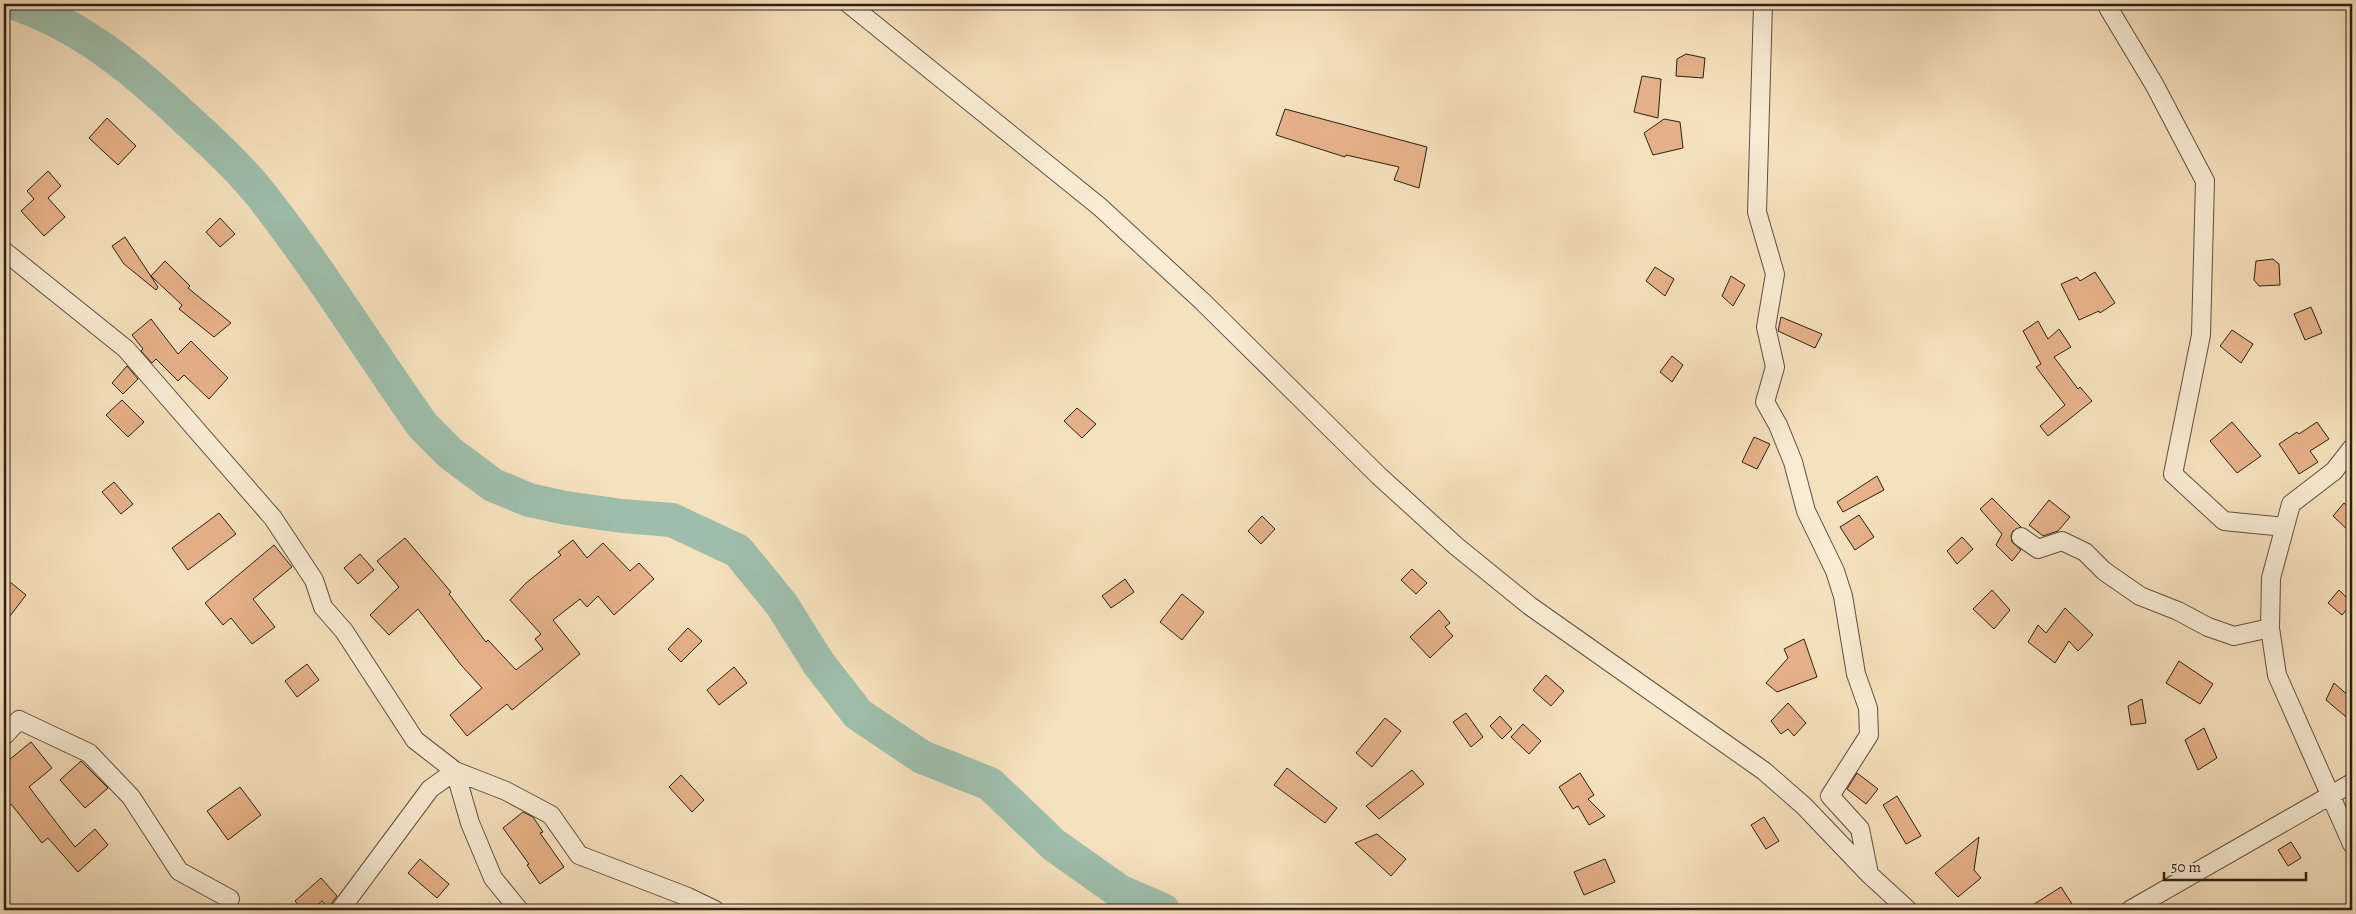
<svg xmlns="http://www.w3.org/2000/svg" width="2356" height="914" font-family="Alegreya,serif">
  <rect width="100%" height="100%" fill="#f6e1be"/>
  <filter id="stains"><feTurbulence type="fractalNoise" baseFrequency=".004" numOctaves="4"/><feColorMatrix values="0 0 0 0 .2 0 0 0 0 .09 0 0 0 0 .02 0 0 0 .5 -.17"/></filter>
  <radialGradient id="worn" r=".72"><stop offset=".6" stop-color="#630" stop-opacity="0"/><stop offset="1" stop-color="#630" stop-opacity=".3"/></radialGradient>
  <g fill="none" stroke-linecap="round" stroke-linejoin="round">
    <path stroke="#9ebeab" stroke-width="34" d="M 17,4 C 75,24 123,61 168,102 C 200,132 235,162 262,196 C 320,270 369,350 423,426 L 450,453 L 493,485 L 529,500 L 566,508 L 622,516 L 672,520 L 738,551 L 782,605 L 819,664 L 858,714 L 922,757 L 990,784 L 1054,845 L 1119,891 L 1163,910"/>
  </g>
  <path fill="#e6b28b" stroke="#2d1f13" d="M 1686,54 L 1705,58 L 1703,78 L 1676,76 L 1677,59 Z
    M 1642,76 L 1661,79 L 1658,118 L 1634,112 Z
    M 1285,109 L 1427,147 L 1419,188 L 1394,180 L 1399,167 L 1346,155 L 1345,157 L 1276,135 Z
    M 107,118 L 136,146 L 118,165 L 89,138 Z
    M 1664,119 L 1680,122 L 1683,148 L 1653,155 L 1644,133 Z
    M 48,171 L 61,186 L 48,198 L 65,217 L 44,236 L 21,211 L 34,199 L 27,191 Z
    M 220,218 L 235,234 L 220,247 L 206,232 Z
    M 125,237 L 158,287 L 156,290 L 124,264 L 112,246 Z
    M 2273,259 L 2279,264 L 2280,285 L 2259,286 L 2254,280 L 2256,261 Z
    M 165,261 L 190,286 L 188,288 L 231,323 L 214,337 L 179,309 L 182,305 L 151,276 Z
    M 1655,267 L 1674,279 L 1665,296 L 1646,281 Z
    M 2095,272 L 2115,303 L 2100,313 L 2099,311 L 2079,320 L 2061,284 L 2077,277 L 2080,281 Z
    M 1731,276 L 1745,285 L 1733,306 L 1722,296 Z
    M 2311,307 L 2322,333 L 2305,340 L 2294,314 Z
    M 1781,317 L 1822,334 L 1815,348 L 1778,331 Z
    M 151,319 L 178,354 L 191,341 L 228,378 L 209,399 L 184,375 L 178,381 L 156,359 L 152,363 L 141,351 L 143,349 L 132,335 Z
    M 2038,321 L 2048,339 L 2059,329 L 2071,347 L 2054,357 L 2078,389 L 2080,387 L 2092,401 L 2048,436 L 2040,426 L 2065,405 L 2036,367 L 2041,364 L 2023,331 Z
    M 2232,330 L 2253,344 L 2241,363 L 2220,346 Z
    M 1672,356 L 1683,365 L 1672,382 L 1660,372 Z
    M 127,366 L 138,379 L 123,394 L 112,383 Z
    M 122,400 L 144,422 L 128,437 L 106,415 Z
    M 1077,408 L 1096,424 L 1082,438 L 1064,421 Z
    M 2232,422 L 2261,456 L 2237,473 L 2210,441 Z
    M 2317,422 L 2329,439 L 2310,451 L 2318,462 L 2299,474 L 2279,444 L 2297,432 L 2299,434 Z
    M 1754,437 L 1770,444 L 1757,469 L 1742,462 Z
    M 1877,476 L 1884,490 L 1843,512 L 1837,502 Z
    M 114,482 L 133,504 L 121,514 L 102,492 Z
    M 1992,498 L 2021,527 L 2013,531 L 2011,536 L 2012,542 L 2021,550 L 2012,561 L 1996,545 L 2002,534 L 1980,509 Z
    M 2049,500 L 2070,517 L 2058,531 L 2043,536 L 2029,525 Z
    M 2344,503 L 2352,510 L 2352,534 L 2333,516 Z
    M 219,513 L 236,534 L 188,570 L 172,548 Z
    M 1859,515 L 1874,537 L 1855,550 L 1840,527 Z
    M 1262,516 L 1275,529 L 1261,544 L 1248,531 Z
    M 1962,537 L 1973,549 L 1957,564 L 1947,551 Z
    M 405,538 L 451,592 L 449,594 L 486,642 L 488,640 L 516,670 L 543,649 L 535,639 L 541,634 L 510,600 L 526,583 L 561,555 L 558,552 L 573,540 L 587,558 L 603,543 L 630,571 L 639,563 L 654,579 L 614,615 L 598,596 L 587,607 L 580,599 L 553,620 L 580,654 L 512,710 L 507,704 L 467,736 L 450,715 L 482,688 L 461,665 L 418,609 L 389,635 L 370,615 L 399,587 L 377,561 Z
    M 274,545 L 292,567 L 253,599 L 275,627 L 252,644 L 231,618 L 223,625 L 205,603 Z
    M 360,554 L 374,570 L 358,584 L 344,568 Z
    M 1412,569 L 1427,583 L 1416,594 L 1401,580 Z
    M 4,577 L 26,595 L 4,624 Z
    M 1125,579 L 1134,592 L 1111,608 L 1102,596 Z
    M 1992,590 L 2010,610 L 1994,629 L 1973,609 Z
    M 2339,590 L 2352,603 L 2342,615 L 2328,603 Z
    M 1182,594 L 1204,612 L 1182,640 L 1160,622 Z
    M 2065,608 L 2093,635 L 2078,651 L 2069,641 L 2055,663 L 2028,642 L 2038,625 L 2046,633 Z
    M 1439,610 L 1450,623 L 1445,627 L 1453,636 L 1430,658 L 1410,637 Z
    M 688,628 L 702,641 L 681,662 L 668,649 Z
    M 1804,639 L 1817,677 L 1777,692 L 1766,683 L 1788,658 L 1784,649 Z
    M 2179,661 L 2213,684 L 2200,704 L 2166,683 Z
    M 307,664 L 319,680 L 297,697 L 285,681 Z
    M 734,667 L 747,683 L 719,705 L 707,690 Z
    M 1546,675 L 1564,691 L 1551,706 L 1533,690 Z
    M 2334,683 L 2352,699 L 2352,722 L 2326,700 Z
    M 2142,699 L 2146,723 L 2131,725 L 2128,706 Z
    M 1788,703 L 1806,723 L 1794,736 L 1788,729 L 1781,734 L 1771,721 Z
    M 1466,713 L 1483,737 L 1471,747 L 1453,722 Z
    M 1500,716 L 1512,729 L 1502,739 L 1490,726 Z
    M 1385,718 L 1401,731 L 1372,767 L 1356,753 Z
    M 1523,724 L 1541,741 L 1529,754 L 1511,737 Z
    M 2204,728 L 2217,758 L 2198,770 L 2185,740 Z
    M 31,742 L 52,768 L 29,787 L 75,847 L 95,829 L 108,845 L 78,872 L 48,838 L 42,843 L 11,804 L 4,810 L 4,764 Z
    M 81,761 L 108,788 L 85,808 L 60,780 Z
    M 1287,768 L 1337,808 L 1325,823 L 1274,785 Z
    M 1412,770 L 1424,784 L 1379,819 L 1366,806 Z
    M 1580,773 L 1594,795 L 1588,799 L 1605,816 L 1589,825 L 1578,806 L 1573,809 L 1559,787 Z
    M 1857,773 L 1878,789 L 1866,804 L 1847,789 Z
    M 681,775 L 704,800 L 692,812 L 669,787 Z
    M 240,787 L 261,815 L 228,840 L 207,811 Z
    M 1897,796 L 1921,836 L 1906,844 L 1883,805 Z
    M 523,812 L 533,817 L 543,832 L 540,833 L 564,867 L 540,884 L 527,865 L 529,864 L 503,828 Z
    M 1764,817 L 1779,841 L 1766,849 L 1751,825 Z
    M 1377,834 L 1406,859 L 1391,876 L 1355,843 Z
    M 1979,837 L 1974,870 L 1981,878 L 1958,897 L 1935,873 Z
    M 2291,842 L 2301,858 L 2288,866 L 2278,850 Z
    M 420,859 L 449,884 L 437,898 L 408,873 Z
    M 1605,859 L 1615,882 L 1584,895 L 1574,872 Z
    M 321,878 L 337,896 L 328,908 L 322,901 L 312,910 L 303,910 L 295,901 Z
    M 2061,887 L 2076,910 L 2025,910 Z"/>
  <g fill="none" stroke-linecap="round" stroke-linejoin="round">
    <defs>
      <path id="minor" d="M 849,4 L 1100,207 L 1202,301 L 1379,476 L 1456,546 L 1530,606 L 1764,771 L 1804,806 L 1870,875 L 1908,910
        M 1763,4 L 1757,212 L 1775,274 L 1766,327 L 1775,367 L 1765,402 L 1778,425 L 1793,462 L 1806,511 L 1835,571 L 1843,596 L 1856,674 L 1868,708 L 1869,735 L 1830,796 L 1860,829 L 1869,874
        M 2106,4 L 2154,84 L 2205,181 L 2201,335 L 2173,474 L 2224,521 L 2285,527
        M 4,251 L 126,349 L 273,518 L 314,580 L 323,607 L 344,631 L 415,740 L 455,771 L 506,791 L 551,815 L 579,855 L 688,897 L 715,910
        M 2352,448 L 2334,471 L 2291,504 L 2271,578 L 2270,628 L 2277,675 L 2352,844
        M 2021,537 L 2038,549 L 2062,541 L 2085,552 L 2104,571 L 2140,596 L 2178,611 L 2208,627 L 2234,636 L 2270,628
        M 4,736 L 19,720 L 89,753 L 131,797 L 179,871 L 230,899
        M 340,910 L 430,789 L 455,771 L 470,823 L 493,878 L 519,910
        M 2130,910 L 2352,783"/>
    </defs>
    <use href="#minor" stroke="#5f503e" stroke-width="20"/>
    <use href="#minor" stroke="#f9ecd5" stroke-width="18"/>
  </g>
  <rect width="2356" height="914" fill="none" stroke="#f6e1be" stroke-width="20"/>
  <rect x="5" y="5" width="2346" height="904" fill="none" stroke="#2d1f13" stroke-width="2.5"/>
  <rect x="10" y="10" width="2336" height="894" fill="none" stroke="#2d1f13"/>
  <path d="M2164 872v8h142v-8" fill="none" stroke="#2d1f13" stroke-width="2.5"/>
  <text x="2171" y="872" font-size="15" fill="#2d1f13" stroke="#f9ecd5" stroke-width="4" paint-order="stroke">50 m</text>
  <rect width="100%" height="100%" filter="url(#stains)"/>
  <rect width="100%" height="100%" fill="url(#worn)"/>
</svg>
